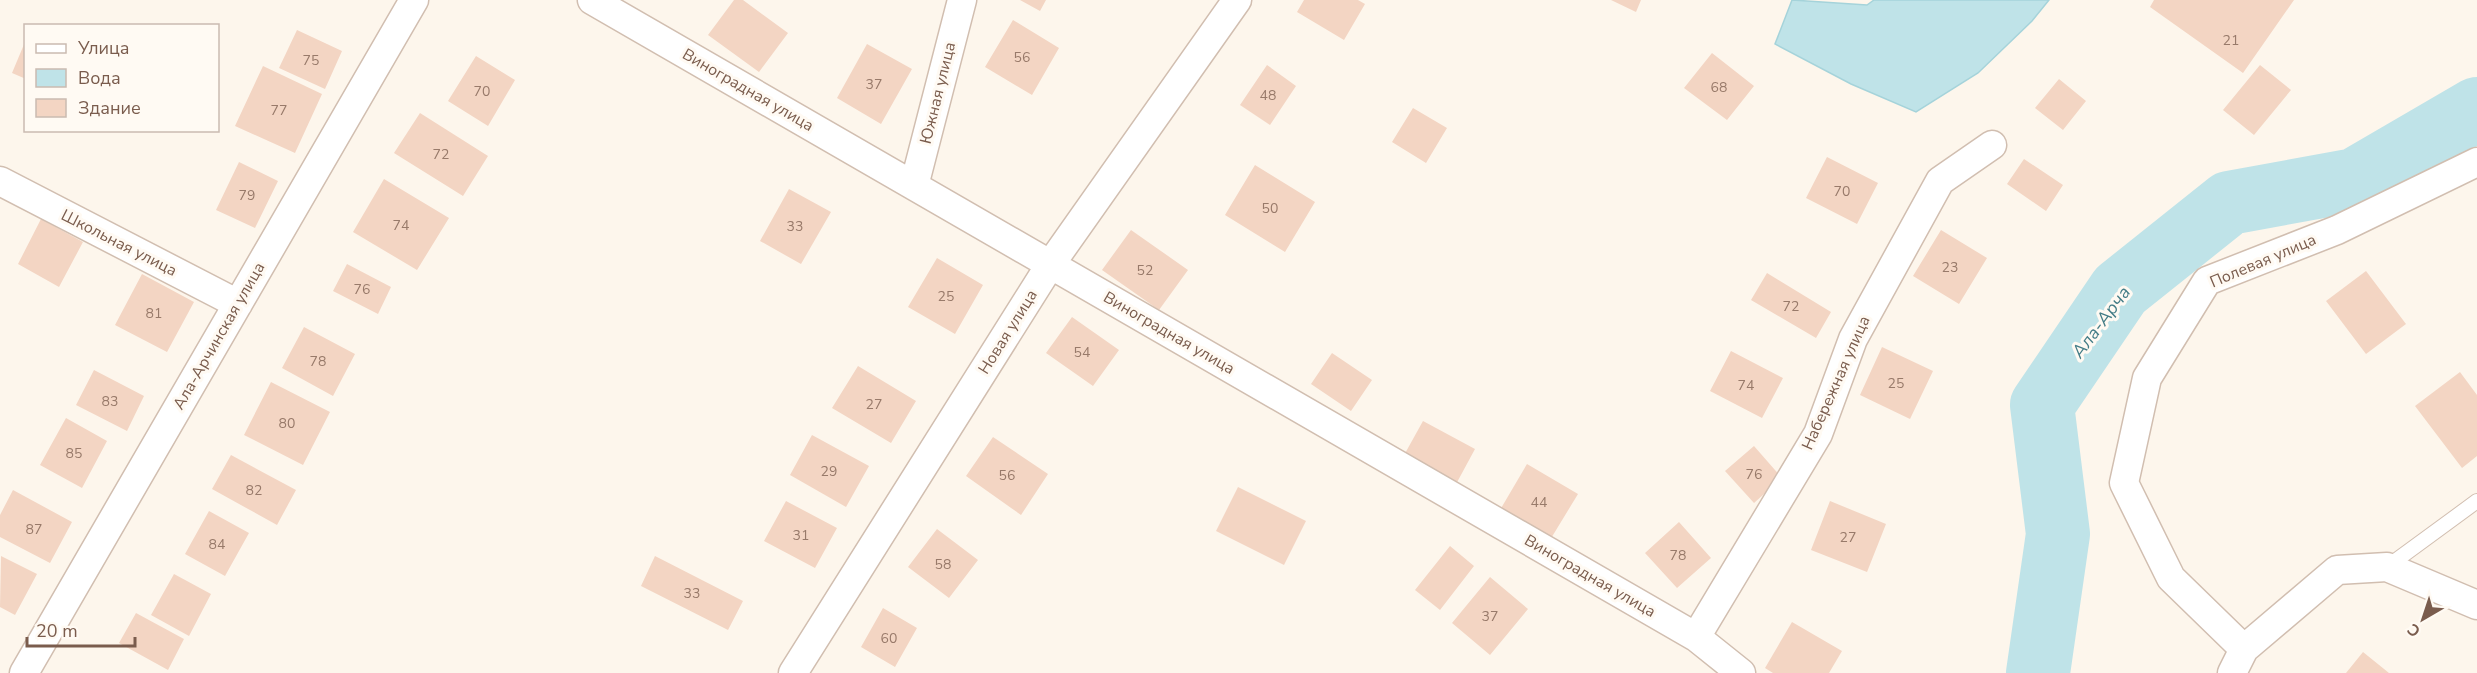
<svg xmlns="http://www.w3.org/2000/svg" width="2477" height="673" font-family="'Nunito Sans',sans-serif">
  <rect width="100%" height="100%" fill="#fdf6ec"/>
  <path fill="#bfe3e8" stroke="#a5d3da" stroke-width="1.5" d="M 1792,0 L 1867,5 L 1874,0 L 2049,0 L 2032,21 L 1978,73 L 1916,112 L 1851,84 L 1775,44 Z"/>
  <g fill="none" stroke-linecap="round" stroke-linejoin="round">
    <path stroke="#bfe3e8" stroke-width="64" d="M 2038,673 L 2058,534 L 2042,405 L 2120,290 L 2229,203 L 2355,180 L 2477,109"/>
  </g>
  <path fill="#f3d5c3" d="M 734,0 L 743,0 L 788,33 L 759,72 L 708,35 Z
    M 1020,0 L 1046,0 L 1040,11 Z
    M 1304,0 L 1358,0 L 1365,4 L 1344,40 L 1297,12 Z
    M 1611,0 L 1641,0 L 1636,12 Z
    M 2154,0 L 2294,0 L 2243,73 L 2150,7 Z
    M 1013,20 L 1059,48 L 1032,95 L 985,67 Z
    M 297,30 L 342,51 L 325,89 L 279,68 Z
    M 25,42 L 26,42 L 26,79 L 12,73 Z
    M 867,44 L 912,69 L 881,124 L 837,98 Z
    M 1712,53 L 1754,86 L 1727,120 L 1684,88 Z
    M 476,56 L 515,80 L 488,126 L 448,101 Z
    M 1267,65 L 1296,86 L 1270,125 L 1240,105 Z
    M 2260,65 L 2291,90 L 2254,135 L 2223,110 Z
    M 263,66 L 322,94 L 295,153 L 235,126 Z
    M 2059,79 L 2086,101 L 2063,130 L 2035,108 Z
    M 1413,108 L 1447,128 L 1426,163 L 1392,142 Z
    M 420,113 L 488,156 L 463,196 L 394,153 Z
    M 1827,157 L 1878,183 L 1857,224 L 1806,198 Z
    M 2024,159 L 2063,185 L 2046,211 L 2007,184 Z
    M 239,162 L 278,181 L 255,228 L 216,210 Z
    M 1255,165 L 1315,202 L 1285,252 L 1225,215 Z
    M 384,179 L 449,218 L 417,270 L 353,232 Z
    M 789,189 L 831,212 L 801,264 L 760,241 Z
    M 41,219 L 83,242 L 59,287 L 18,264 Z
    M 1131,230 L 1188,270 L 1159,310 L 1102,270 Z
    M 1941,230 L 1987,258 L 1959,304 L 1913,276 Z
    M 937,258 L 983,285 L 955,334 L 908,307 Z
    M 347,264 L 391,287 L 378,314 L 333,291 Z
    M 2366,271 L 2406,324 L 2366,354 L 2326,301 Z
    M 1767,273 L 1831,312 L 1816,338 L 1751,300 Z
    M 142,274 L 194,302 L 167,352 L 115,325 Z
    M 1072,317 L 1119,350 L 1093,386 L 1046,353 Z
    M 304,327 L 355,354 L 333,396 L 282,368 Z
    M 1882,347 L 1933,371 L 1910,419 L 1860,395 Z
    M 1731,351 L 1783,378 L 1762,418 L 1710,391 Z
    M 1332,353 L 1372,380 L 1351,411 L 1311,384 Z
    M 858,366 L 916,401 L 891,443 L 832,408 Z
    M 94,370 L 144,396 L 127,431 L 76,405 Z
    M 2460,372 L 2477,395 L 2477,456 L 2462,468 L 2415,406 Z
    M 271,382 L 330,412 L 303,465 L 244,435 Z
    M 66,418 L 107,441 L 82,488 L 40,465 Z
    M 1423,421 L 1475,449 L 1455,486 L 1403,457 Z
    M 812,435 L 869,466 L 846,507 L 790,475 Z
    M 993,437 L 1048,474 L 1021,515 L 966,476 Z
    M 1754,446 L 1782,478 L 1754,503 L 1725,471 Z
    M 231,455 L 296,490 L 277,525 L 212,489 Z
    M 1527,464 L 1578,494 L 1550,540 L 1500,510 Z
    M 1238,487 L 1306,521 L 1284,565 L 1216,531 Z
    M 13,490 L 72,522 L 50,563 L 0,537 L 0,515 Z
    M 786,501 L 837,528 L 815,568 L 764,541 Z
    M 1830,501 L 1886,524 L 1867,572 L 1811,550 Z
    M 209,511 L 249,533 L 225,576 L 185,554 Z
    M 1679,522 L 1711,558 L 1677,588 L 1645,553 Z
    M 937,529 L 978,560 L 949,598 L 908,567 Z
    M 1450,546 L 1474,566 L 1440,610 L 1415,590 Z
    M 1,556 L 37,574 L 15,615 L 0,607 Z
    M 655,556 L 743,601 L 728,630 L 641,586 Z
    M 174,574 L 211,594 L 189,636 L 151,615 Z
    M 1490,577 L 1528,609 L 1490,655 L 1452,623 Z
    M 883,608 L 917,628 L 895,667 L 861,647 Z
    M 136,613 L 184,639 L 168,670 L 119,643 Z
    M 1792,622 L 1842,651 L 1829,673 L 1773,673 L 1765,668 Z
    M 2363,652 L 2389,673 L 2346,673 Z"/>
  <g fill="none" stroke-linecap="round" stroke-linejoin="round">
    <defs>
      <path id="service" d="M 2387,567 L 2477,501"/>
      <path id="minor" d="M 592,0 L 1696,637 L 1741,673
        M 0,181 L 238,304
        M 914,186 L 962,0
        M 1696,637 L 1818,434 L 1853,339 L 1940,181 L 1992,145
        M 2244,649 L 2171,578 L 2124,483 L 2147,378 L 2207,281 L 2337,230 L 2477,162
        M 24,673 L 414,0
        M 793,673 L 1050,265 L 1237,0
        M 2232,673 L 2244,649 L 2337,570 L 2387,567 L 2477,605"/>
    </defs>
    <use href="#service" stroke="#d1beb0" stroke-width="16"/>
    <use href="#minor" stroke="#d1beb0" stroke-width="31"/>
    <use href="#service" stroke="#fff" stroke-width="14"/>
    <use href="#minor" stroke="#fff" stroke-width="28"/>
  </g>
  <g text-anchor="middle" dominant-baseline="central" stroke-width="6" stroke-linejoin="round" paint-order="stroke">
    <g font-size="14" fill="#987a6a">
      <text x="2231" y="40">21</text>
      <text x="1022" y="57">56</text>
      <text x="311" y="60">75</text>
      <text x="874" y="84">37</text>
      <text x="1719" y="87">68</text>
      <text x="482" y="91">70</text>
      <text x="1268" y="95">48</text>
      <text x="279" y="110">77</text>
      <text x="441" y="154">72</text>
      <text x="1842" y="191">70</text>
      <text x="247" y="195">79</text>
      <text x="1270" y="208">50</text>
      <text x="401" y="225">74</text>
      <text x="795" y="226">33</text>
      <text x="1950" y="267">23</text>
      <text x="1145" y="270">52</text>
      <text x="362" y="289">76</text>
      <text x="946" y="296">25</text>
      <text x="1791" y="306">72</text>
      <text x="154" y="313">81</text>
      <text x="1082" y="352">54</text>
      <text x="318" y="361">78</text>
      <text x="1896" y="383">25</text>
      <text x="1746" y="385">74</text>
      <text x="110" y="401">83</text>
      <text x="874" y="404">27</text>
      <text x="287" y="423">80</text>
      <text x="74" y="453">85</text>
      <text x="829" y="471">29</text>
      <text x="1754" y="474">76</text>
      <text x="1007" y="475">56</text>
      <text x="254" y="490">82</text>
      <text x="1539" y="502">44</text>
      <text x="34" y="529">87</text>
      <text x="801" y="535">31</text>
      <text x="1848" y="537">27</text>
      <text x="217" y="544">84</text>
      <text x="1678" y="555">78</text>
      <text x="943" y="564">58</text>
      <text x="692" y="593">33</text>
      <text x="1490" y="616">37</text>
      <text x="889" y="638">60</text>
    </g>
    <g font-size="16" fill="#7a5c4d" stroke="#fffaf3">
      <text transform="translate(748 90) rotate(30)">Виноградная улица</text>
      <text transform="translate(938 93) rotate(-76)">Южная улица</text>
      <text transform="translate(119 243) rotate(27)">Школьная улица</text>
      <text transform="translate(2263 261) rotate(-23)">Полевая улица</text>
      <text transform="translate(1008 332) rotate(-58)">Новая улица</text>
      <text transform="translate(1169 333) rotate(30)">Виноградная улица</text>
      <text transform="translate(219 336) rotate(-60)">Ала-Арчинская улица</text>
      <text transform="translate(1836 383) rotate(-66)">Набережная улица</text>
      <text transform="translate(1590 576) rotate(30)">Виноградная улица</text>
    </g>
    <g font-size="18" font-style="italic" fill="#437c86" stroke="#fffaf3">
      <text transform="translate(2101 322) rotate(-53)">Ала-Арча</text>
    </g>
  </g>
  <rect x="24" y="24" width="195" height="108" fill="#fffaf3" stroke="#cabbb1" stroke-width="1.5"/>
  <rect x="36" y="44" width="30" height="9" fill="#ffffff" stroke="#cabbb1" stroke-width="1.5"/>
  <text x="78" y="54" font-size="18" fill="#7a5c4d">Улица</text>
  <rect x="36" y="69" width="30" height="18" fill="#bfe3e8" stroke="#cabbb1" stroke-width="1.5"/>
  <text x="78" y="84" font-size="18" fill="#7a5c4d">Вода</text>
  <rect x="36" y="99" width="30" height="18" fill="#f3d5c3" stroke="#cabbb1" stroke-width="1.5"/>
  <text x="78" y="114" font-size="18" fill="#7a5c4d">Здание</text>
  <g transform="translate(2423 619) rotate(219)" stroke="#fffaf3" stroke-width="4.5" paint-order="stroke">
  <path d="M0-4.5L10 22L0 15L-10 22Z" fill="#7a5c4d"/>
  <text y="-9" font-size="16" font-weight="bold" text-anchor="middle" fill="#7a5c4d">С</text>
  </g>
  <path d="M27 637v9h108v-9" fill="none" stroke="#7a5c4d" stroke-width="3"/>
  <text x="36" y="637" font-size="18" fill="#7a5c4d" stroke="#fffaf3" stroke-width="4.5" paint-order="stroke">20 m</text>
</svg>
